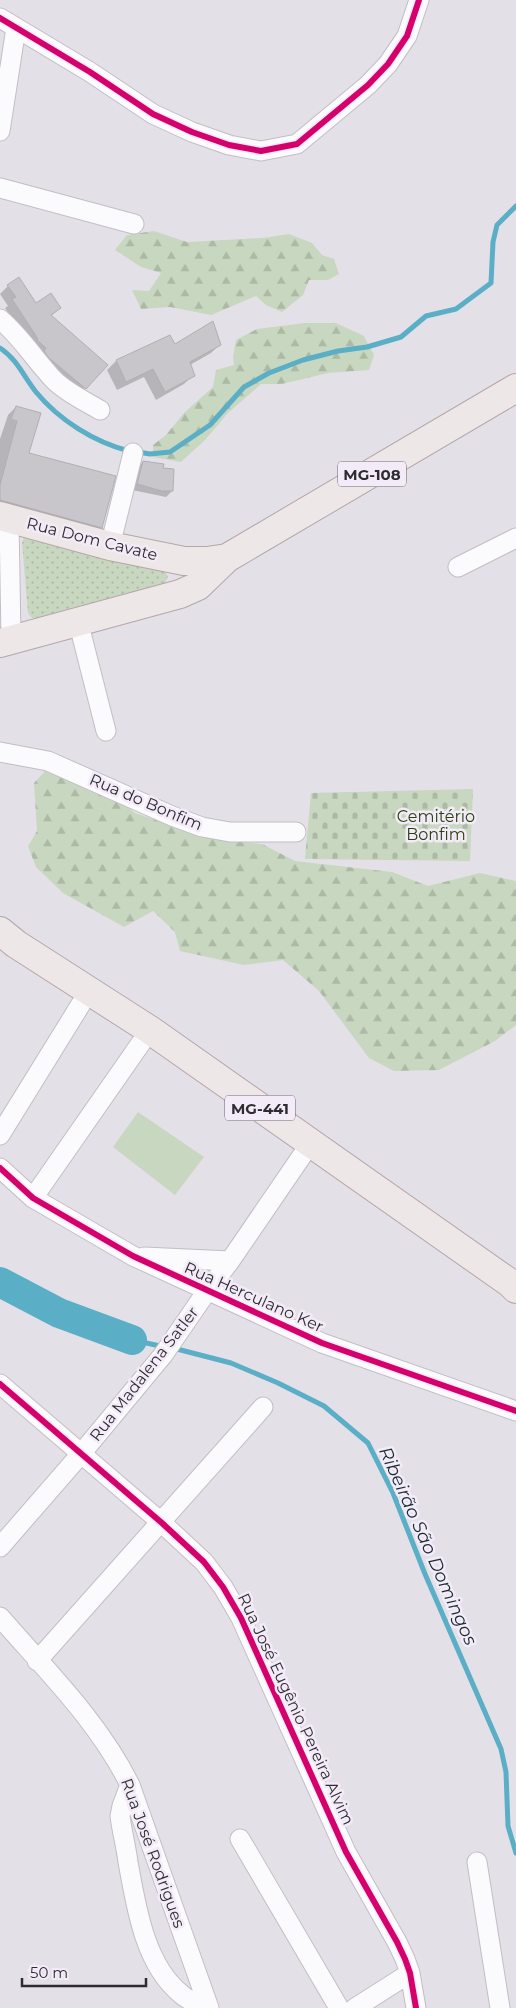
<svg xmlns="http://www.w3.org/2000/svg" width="516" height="2008" font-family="Montserrat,sans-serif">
  <defs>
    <pattern id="forest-firs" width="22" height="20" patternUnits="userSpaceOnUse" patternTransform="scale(1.25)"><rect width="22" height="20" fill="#c8d7bf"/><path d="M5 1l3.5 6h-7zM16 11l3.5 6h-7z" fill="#acb9a5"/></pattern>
    <pattern id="cemetery-stones" width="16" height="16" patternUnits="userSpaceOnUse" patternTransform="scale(1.25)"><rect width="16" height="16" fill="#c8d7bf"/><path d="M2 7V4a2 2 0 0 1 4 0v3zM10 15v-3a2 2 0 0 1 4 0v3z" fill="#acb9a5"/></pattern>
    <pattern id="park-dots" width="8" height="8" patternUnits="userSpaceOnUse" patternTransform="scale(1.25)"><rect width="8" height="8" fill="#c8d7bf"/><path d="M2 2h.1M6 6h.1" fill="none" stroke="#acb9a5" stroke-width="1.8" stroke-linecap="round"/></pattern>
  </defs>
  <rect width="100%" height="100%" fill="#e4e0e8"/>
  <path fill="#c8d7bf" d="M 138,1112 L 204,1157 L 175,1195 L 113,1147 Z"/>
  <path fill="url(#forest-firs)" d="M 154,231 L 187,242 L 263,238 L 289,234 L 312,243 L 322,255 L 334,259 L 339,274 L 328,280 L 309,280 L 303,295 L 282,312 L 266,305 L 256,296 L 211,315 L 170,307 L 141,309 L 132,290 L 149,291 L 161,273 L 141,267 L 115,250 L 127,235 Z
    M 305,323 L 336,323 L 364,336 L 374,355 L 369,370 L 328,373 L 282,384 L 261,384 L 228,413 L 205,440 L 181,462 L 153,457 L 153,445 L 166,435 L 184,413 L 213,387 L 216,370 L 234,365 L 233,357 L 236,340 L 257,329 Z
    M 45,771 L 65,776 L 117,798 L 135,813 L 212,839 L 262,844 L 295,861 L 392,872 L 428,886 L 480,873 L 516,881 L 516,1025 L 495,1041 L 439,1070 L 394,1071 L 369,1058 L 319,991 L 283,960 L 244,965 L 180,951 L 175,932 L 153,911 L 124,927 L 63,893 L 36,867 L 28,846 L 37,831 L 34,783 Z"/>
  <path fill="url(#cemetery-stones)" d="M 473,789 L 470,861 L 305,859 L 311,793 Z"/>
  <path fill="url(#park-dots)" d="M 29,535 L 163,570 L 168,576 L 164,587 L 38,620 L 32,618 L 28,613 L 22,543 L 24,537 Z
    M 221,1264 L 207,1283 L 169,1269 Z"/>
  <path fill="#0003" d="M 8,286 L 35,305 L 60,308 L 51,316 L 106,365 L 77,396 L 31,347 L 5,308 L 8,306 L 0,294 Z
    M 170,337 L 175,345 L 220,344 L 211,353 L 190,365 L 193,375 L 184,384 L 156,400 L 144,377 L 117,390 L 107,370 L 116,361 Z
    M 16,407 L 27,454 L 101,527 L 93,535 L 0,510 L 0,439 L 8,415 Z
    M 143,462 L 162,469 L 172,491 L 166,497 L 132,490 L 137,468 Z"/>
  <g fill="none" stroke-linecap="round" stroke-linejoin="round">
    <path stroke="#5aaec6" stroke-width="5" d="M 0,348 C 17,359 24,377 36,392 C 59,420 94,442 129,451
      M 138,452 L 150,454 L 170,452 L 210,425 L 244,387 L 269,373 L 303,360 L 338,351 L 367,347 L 401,337 L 426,316 L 456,309 L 491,283 L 493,242 L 497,225 L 516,206
      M 132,1340 L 165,1347
      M 173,1348 L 231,1363 L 278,1383 L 324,1406 L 368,1443 L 393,1493 L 425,1574 L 501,1749 L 506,1772 L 508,1826 L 516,1853"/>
    <path stroke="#5aaec6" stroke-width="30" d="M 0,1282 L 59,1313 L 132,1340"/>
  </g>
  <path fill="#c8c5cb" stroke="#b1aeb4" d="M 19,277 L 36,303 L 51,293 L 61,308 L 51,315 L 108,365 L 86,389 L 49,358 L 44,351 L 46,348 L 37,340 L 38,339 L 12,299 L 16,297 L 7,285 Z
    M 213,321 L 221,345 L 190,362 L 195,376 L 165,392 L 153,369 L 126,382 L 116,360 L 170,335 L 175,344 Z
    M 16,406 L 41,413 L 29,453 L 116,476 L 102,528 L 0,500 L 0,485 L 17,421 L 11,419 Z
    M 143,461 L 164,464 L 163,468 L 174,469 L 173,491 L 162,491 L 137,484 Z"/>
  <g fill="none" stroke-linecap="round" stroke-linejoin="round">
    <defs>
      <path id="minor" d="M 0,18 L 90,72 L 153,114 L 192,132 L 229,145 L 261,151 L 297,144 L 368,85 L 388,64 L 407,36 L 419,0
        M 0,131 L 16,28
        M 0,188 L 134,224
        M 0,319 C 22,338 35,360 54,380 C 67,393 85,401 100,410
        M 9,519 L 11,639
        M 110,546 L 133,453
        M 458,567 L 516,538
        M 78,621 L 106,731
        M 0,752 L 48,761 L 172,816 L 202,827 L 230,832 L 296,832
        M 0,1135 L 89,991
        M 0,1168 L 33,1198 L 133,1256 L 322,1343 L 516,1411
        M 33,1198 L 150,1030
        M 144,1257 L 230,1261
        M 0,1384 L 162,1523 L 204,1562 L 223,1587 L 241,1618 L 346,1852 L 397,1942 L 405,1959 L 410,1973 L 416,2008
        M 0,1547 L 80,1455 L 163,1355 L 207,1291 L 230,1261 L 310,1144
        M 0,1617 C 46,1670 99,1722 130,1785 L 209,2008
        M 37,1661 L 263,1407
        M 130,1785 L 122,1806 L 120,1816 C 122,1832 126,1846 128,1862 C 136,1905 144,1964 181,1994 C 188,2001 199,2004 208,2008
        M 240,1839 L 339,2008
        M 477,1862 L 500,2008
        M 355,2008 L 410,1973"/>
      <path id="primary" d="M 0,516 L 110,546 L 184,561 L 207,561 L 227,558
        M 0,643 L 180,594 L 198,586 L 227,558 L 516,388
        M 0,931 L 16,944 L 150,1030 L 510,1283 L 516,1289"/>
    </defs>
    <use href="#minor" stroke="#c2bec5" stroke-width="21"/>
    <use href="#primary" stroke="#b5a6a9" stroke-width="30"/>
    <use href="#minor" stroke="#fbfafc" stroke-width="19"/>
    <use href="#primary" stroke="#eee7e7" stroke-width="28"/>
    <defs>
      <path id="cycleway" d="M 0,18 L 90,72 L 153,114 L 192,132 L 229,145 L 261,151 L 297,144 L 368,85 L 388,64 L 407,36 L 419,0
        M 0,1168 L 33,1198 L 133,1256 L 322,1343 L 516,1411
        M 0,1384 L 162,1523 L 204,1562 L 223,1587 L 241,1618 L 346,1852 L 397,1942 L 405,1959 L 410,1973 L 416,2008"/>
    </defs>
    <use href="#cycleway" stroke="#f3ebf8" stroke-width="9"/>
    <use href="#cycleway" stroke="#d6006c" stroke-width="6"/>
  </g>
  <g text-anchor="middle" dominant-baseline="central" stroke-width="5" stroke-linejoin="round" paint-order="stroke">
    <g fill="#f3ebf8" stroke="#6a656d" stroke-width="1">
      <rect x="338" y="461.5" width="68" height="25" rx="4"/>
      <rect x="225" y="1095.5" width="70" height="25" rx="4"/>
    </g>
    <g font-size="15" font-weight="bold" fill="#2f2c31">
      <text x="372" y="474">MG-108</text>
      <text x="260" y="1108">MG-441</text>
    </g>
    <g font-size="16" fill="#2f2c31" stroke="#f3ebf8">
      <text transform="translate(92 539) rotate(14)">Rua Dom Cavate</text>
      <text transform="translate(146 802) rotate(23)">Rua do Bonfim</text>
      <text transform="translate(254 1297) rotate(24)">Rua Herculano Ker</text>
      <text transform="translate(144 1374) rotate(-52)">Rua Madalena Satler</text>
      <text transform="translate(296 1709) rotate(65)">Rua José Eugênio Pereira Alvim</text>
      <text transform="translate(153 1853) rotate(70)">Rua José Rodrigues</text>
    </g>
    <g font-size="16" fill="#27420f" stroke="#f3ebf8">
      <text x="436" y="816">Cemitério<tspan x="436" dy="18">Bonfim</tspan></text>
    </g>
    <g font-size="18" font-style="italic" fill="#192c32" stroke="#f3ebf8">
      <text transform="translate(428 1546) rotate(66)">Ribeirão São Domingos</text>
    </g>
  </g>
  <path d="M22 1978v8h124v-8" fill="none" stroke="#2f2c31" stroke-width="2.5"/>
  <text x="30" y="1978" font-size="15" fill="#2f2c31" stroke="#f3ebf8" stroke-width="4" paint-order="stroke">50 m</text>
</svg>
